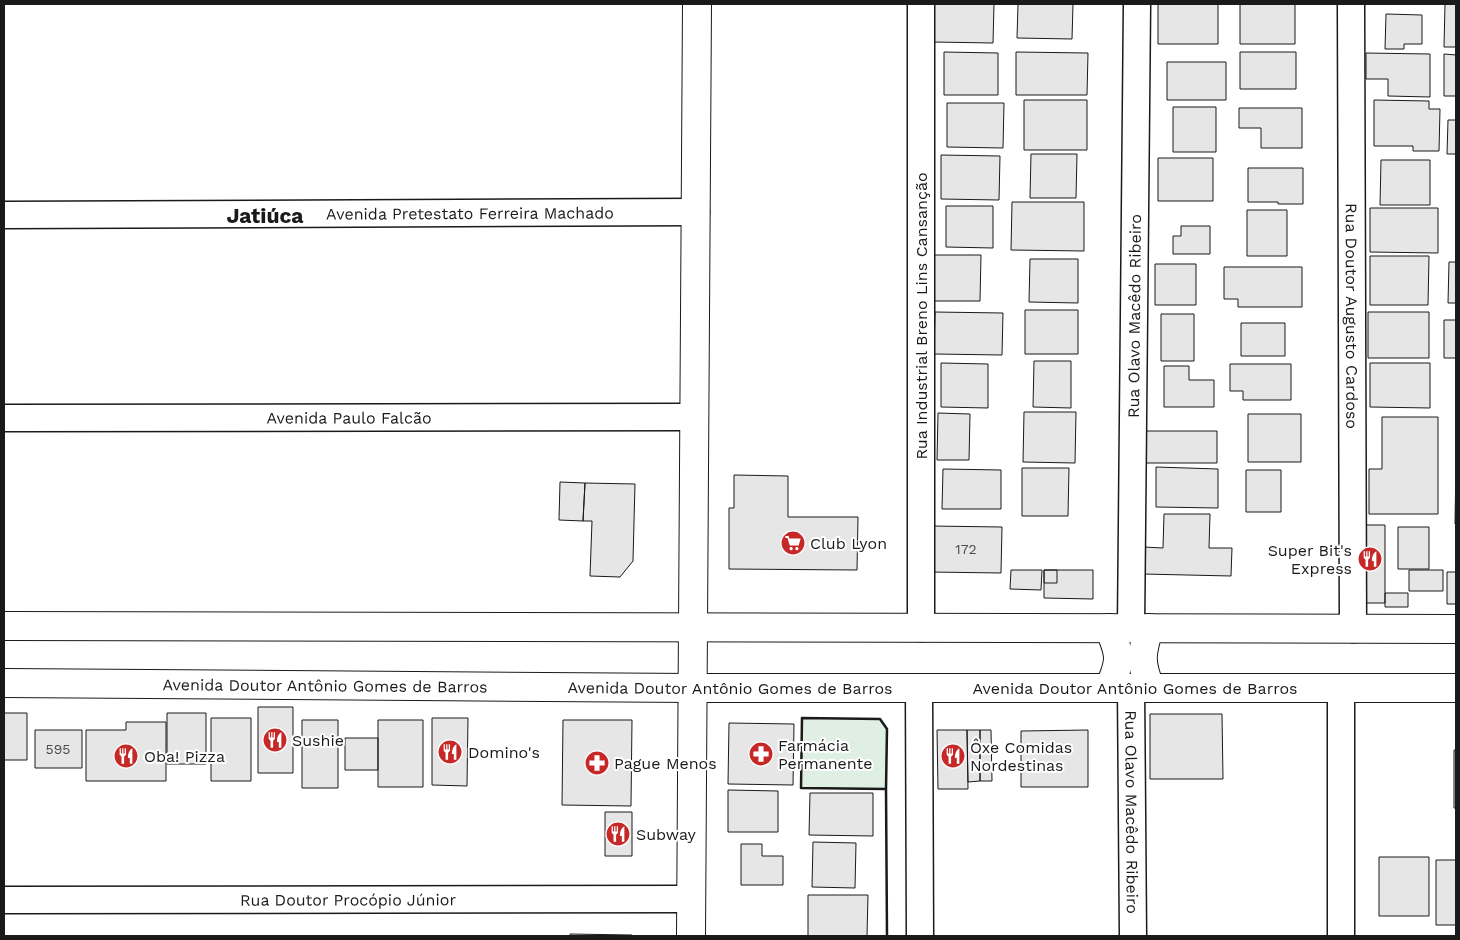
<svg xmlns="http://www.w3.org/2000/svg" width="1460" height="940" font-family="'Work Sans',sans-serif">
  <rect width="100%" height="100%" fill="#fff"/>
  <path fill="#e0efe3" stroke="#6a6a6a" d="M 802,718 L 880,719 L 887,729 L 886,789 L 801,788 Z"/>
  <path fill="#e6e6e6" stroke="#1a1a1a" d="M 933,4 L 994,4 L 993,43 L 933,42 Z
    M 1018,4 L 1073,4 L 1072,39 L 1017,38 Z
    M 1158,4 L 1218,4 L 1218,44 L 1158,44 Z
    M 1240,4 L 1295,4 L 1295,44 L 1240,44 Z
    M 1445,4 L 1456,4 L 1456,47 L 1444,47 Z
    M 1386,14 L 1422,15 L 1422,44 L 1404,44 L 1404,49 L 1385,49 Z
    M 944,52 L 998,53 L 998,95 L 944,95 Z
    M 1016,52 L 1088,53 L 1087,95 L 1016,95 Z
    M 1240,52 L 1296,52 L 1296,89 L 1240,89 Z
    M 1366,53 L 1430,54 L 1430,97 L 1388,96 L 1388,79 L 1366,79 Z
    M 1444,54 L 1456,55 L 1456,96 L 1444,96 Z
    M 1167,62 L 1226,62 L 1226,100 L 1167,100 Z
    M 1024,100 L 1087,100 L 1087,150 L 1024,150 Z
    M 1374,100 L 1429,101 L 1429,109 L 1440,109 L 1439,151 L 1413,151 L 1413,146 L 1374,146 Z
    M 947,103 L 1004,103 L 1003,148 L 947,147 Z
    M 1173,107 L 1216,107 L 1216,152 L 1173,152 Z
    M 1239,108 L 1302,108 L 1302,148 L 1261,148 L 1261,128 L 1239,128 Z
    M 1448,120 L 1456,120 L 1456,154 L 1447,154 Z
    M 1031,154 L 1077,154 L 1076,198 L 1030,198 Z
    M 941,155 L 1000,156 L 999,200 L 941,199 Z
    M 1158,158 L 1213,158 L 1213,201 L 1158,201 Z
    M 1381,160 L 1430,160 L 1430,205 L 1380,205 Z
    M 1248,168 L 1303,168 L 1303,204 L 1278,204 L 1278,202 L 1248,202 Z
    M 1012,202 L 1084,202 L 1084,251 L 1011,250 Z
    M 946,206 L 993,206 L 993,248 L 946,247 Z
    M 1370,208 L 1438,208 L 1438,253 L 1370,252 Z
    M 1247,210 L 1287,210 L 1287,256 L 1247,256 Z
    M 1181,226 L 1210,226 L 1210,254 L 1173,254 L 1173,236 L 1181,236 Z
    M 932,255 L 981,255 L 980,301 L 931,301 Z
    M 1370,256 L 1429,256 L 1428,305 L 1370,305 Z
    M 1030,259 L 1078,259 L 1078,303 L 1029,302 Z
    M 1449,262 L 1456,262 L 1456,303 L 1448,303 Z
    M 1155,264 L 1196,264 L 1196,305 L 1155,305 Z
    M 1224,267 L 1302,267 L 1302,307 L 1238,307 L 1238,299 L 1224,299 Z
    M 1025,310 L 1078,310 L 1078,354 L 1025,354 Z
    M 935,312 L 1003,313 L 1002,355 L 934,354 Z
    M 1368,312 L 1429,312 L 1429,358 L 1368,358 Z
    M 1161,314 L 1194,314 L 1194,361 L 1161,361 Z
    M 1444,320 L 1456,320 L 1456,358 L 1444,358 Z
    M 1241,323 L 1285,323 L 1285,356 L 1241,356 Z
    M 1034,361 L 1071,361 L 1071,408 L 1033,407 Z
    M 941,363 L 988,364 L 988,408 L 941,407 Z
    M 1370,363 L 1430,363 L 1430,408 L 1370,407 Z
    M 1230,364 L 1291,364 L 1291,400 L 1243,400 L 1243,391 L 1230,391 Z
    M 1164,366 L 1189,366 L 1189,380 L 1214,380 L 1214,407 L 1164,407 Z
    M 1024,412 L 1076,412 L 1075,463 L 1023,462 Z
    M 938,413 L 970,414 L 969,460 L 937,460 Z
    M 1248,414 L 1301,414 L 1301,462 L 1248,462 Z
    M 1382,417 L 1438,417 L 1438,514 L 1369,514 L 1369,469 L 1382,469 Z
    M 1146,431 L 1217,431 L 1217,463 L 1146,463 Z
    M 1456,464 L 1456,524 L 1455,524 Z
    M 1156,467 L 1218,469 L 1218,508 L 1156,507 Z
    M 1022,468 L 1069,468 L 1068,516 L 1022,516 Z
    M 943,469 L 1001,470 L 1001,509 L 942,509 Z
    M 1246,470 L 1281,470 L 1281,512 L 1246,512 Z
    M 734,475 L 788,476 L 788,517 L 858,517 L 857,570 L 729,569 L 729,508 L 734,508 Z
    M 560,482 L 585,483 L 583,521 L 559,520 Z
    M 585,483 L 635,484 L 633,561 L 620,577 L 590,576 L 592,521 L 583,521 Z
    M 1164,514 L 1210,514 L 1209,548 L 1232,548 L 1231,576 L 1143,574 L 1144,547 L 1163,548 Z
    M 1355,525 L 1385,525 L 1385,603 L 1355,603 Z
    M 931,526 L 1002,527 L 1001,573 L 930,572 Z
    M 1398,527 L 1429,527 L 1429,569 L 1398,569 Z
    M 1011,570 L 1042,570 L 1041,590 L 1010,589 Z
    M 1044,570 L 1093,570 L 1093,599 L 1044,598 Z
    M 1044,570 L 1057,570 L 1057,583 L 1044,583 Z
    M 1409,570 L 1443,570 L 1443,591 L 1409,591 Z
    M 1447,572 L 1456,572 L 1456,604 L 1447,604 Z
    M 1385,593 L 1408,593 L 1408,607 L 1385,607 Z
    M 258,707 L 293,707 L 293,773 L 258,773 Z
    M 4,713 L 27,713 L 27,760 L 4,760 Z
    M 167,713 L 206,713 L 206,764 L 167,764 Z
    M 1150,714 L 1222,714 L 1223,779 L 1150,779 Z
    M 211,718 L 251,718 L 251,781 L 211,781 Z
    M 432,718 L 468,718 L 467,786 L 432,785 Z
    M 302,720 L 338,720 L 338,788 L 302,788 Z
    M 378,720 L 423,720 L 423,787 L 378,787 Z
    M 563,720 L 632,720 L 631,806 L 562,805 Z
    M 126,722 L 166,722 L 166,781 L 86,781 L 86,730 L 126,730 Z
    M 729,723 L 794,724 L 793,785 L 728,784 Z
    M 35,730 L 82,730 L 82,768 L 35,768 Z
    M 937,730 L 967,730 L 968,789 L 938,789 Z
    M 967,730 L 980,730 L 980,781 L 968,782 Z
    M 980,730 L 991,730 L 992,781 L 980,781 Z
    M 1088,730 L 1088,787 L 1021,787 L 1021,731 Z
    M 345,738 L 378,738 L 378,770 L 345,770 Z
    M 1454,750 L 1456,750 L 1456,808 L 1454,808 Z
    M 728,790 L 778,791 L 778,832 L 728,832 Z
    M 810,793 L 873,793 L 873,836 L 809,835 Z
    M 605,812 L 632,812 L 632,856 L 605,856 Z
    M 813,842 L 856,843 L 855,888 L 812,887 Z
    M 741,844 L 762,844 L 762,856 L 783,856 L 783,885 L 741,885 Z
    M 1379,857 L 1429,857 L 1429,916 L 1379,916 Z
    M 1436,860 L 1456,860 L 1456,925 L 1436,925 Z
    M 808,895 L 868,895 L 867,936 L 808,936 Z
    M 570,934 L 632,935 L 632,936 L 570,936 Z"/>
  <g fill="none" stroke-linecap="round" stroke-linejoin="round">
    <defs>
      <g id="street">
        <path d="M 921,4 L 921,628"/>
        <path id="s1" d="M 1351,4 L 1353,629"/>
        <path id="s2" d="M 4,215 L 696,212"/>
        <path id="s3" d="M 4,418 L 694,417"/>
        <path id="s4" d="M 1131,628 L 1137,4"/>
        <path d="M 919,688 L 920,936"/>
        <path id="s5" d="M 1131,688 L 1133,936"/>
        <path id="s6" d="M 4,900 L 691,899"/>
        <path d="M 1341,936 L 1341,688"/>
      </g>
      <g id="secondary">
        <path d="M 4,626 L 1456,629"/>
        <path d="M 1109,628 C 1121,656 1121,661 1109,688"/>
        <path d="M 1149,628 C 1141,655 1140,661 1150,688"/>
        <path id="s7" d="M 4,683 L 692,688 L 1456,688"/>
        <path d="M 691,936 L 697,4"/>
      </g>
    </defs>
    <use href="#street" stroke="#1a1a1a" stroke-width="29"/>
    <use href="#secondary" stroke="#1a1a1a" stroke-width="30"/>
    <use href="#street" stroke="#fff" stroke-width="26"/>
    <use href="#secondary" stroke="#fff" stroke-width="28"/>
    <path stroke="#1a1a1a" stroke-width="2.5" d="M 802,718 L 880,719 L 887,729 L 886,789 L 801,788 Z
      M 886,789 L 887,936"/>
  </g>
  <defs>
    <symbol id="supermarket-disc" viewBox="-11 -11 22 22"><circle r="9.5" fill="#c62828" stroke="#fff"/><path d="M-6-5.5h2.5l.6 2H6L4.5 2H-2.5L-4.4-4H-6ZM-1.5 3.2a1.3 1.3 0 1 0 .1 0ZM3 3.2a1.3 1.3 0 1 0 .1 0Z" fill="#fff"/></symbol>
    <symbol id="restaurant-disc" viewBox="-11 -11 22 22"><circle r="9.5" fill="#c62828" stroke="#fff"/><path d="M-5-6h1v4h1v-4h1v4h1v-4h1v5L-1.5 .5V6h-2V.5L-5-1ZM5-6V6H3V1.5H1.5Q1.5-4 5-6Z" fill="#fff"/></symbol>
    <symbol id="pharmacy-disc" viewBox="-11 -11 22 22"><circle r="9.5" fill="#c62828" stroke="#fff"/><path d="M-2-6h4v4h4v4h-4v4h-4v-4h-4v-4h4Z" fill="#fff"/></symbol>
  </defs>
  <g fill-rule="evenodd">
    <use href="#supermarket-disc" x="779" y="529" width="28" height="28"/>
    <use href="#restaurant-disc" x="1356" y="545" width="28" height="28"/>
    <use href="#restaurant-disc" x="261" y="726" width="28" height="28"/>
    <use href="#restaurant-disc" x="436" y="738" width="28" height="28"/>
    <use href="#pharmacy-disc" x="747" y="740" width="28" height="28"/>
    <use href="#restaurant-disc" x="112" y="742" width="28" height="28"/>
    <use href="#restaurant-disc" x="939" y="742" width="28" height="28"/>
    <use href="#pharmacy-disc" x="583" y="749" width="28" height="28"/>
    <use href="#restaurant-disc" x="604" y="820" width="28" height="28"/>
  </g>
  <g text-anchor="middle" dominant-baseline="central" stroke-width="4" stroke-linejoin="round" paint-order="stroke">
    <g font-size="14" fill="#4d4d4d">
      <text x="966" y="549">172</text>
      <text x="58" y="749">595</text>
    </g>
    <g font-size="16" fill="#1a1a1a" stroke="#fff">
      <text stroke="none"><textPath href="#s2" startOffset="466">Avenida Pretestato Ferreira Machado</textPath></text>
      <text transform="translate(921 316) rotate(-90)">Rua Industrial Breno Lins Cansanção</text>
      <text stroke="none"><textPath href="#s4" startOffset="312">Rua Olavo Macêdo Ribeiro</textPath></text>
      <text stroke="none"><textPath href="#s1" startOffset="312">Rua Doutor Augusto Cardoso</textPath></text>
      <text stroke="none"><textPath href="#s3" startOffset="345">Avenida Paulo Falcão</textPath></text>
      <text stroke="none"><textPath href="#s7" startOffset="321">Avenida Doutor Antônio Gomes de Barros</textPath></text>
      <text stroke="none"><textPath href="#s7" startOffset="726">Avenida Doutor Antônio Gomes de Barros</textPath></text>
      <text stroke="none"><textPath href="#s7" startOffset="1131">Avenida Doutor Antônio Gomes de Barros</textPath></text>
      <text stroke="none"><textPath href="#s5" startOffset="124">Rua Olavo Macêdo Ribeiro</textPath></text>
      <text stroke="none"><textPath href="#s6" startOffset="344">Rua Doutor Procópio Júnior</textPath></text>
    </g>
    <g font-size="16" fill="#1a1a1a" stroke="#fff" text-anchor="start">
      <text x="810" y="543">Club Lyon</text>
      <text x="1352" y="550" text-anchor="end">Super Bit's<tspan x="1352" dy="18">Express</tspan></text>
      <text x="292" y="740">Sushie</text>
      <text x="778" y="745">Farmácia<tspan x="778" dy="18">Permanente</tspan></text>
      <text x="970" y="747">Ôxe Comidas<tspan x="970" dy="18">Nordestinas</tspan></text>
      <text x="468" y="752">Domino's</text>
      <text x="144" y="756">Oba! Pizza</text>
      <text x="614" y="763">Pague Menos</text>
      <text x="636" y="834">Subway</text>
    </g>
    <g font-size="21" font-weight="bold" fill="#1a1a1a" stroke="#fff">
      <text x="265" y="215">Jatiúca</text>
    </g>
  </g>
  <rect width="1460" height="940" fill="none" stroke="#1a1a1a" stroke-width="10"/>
</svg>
